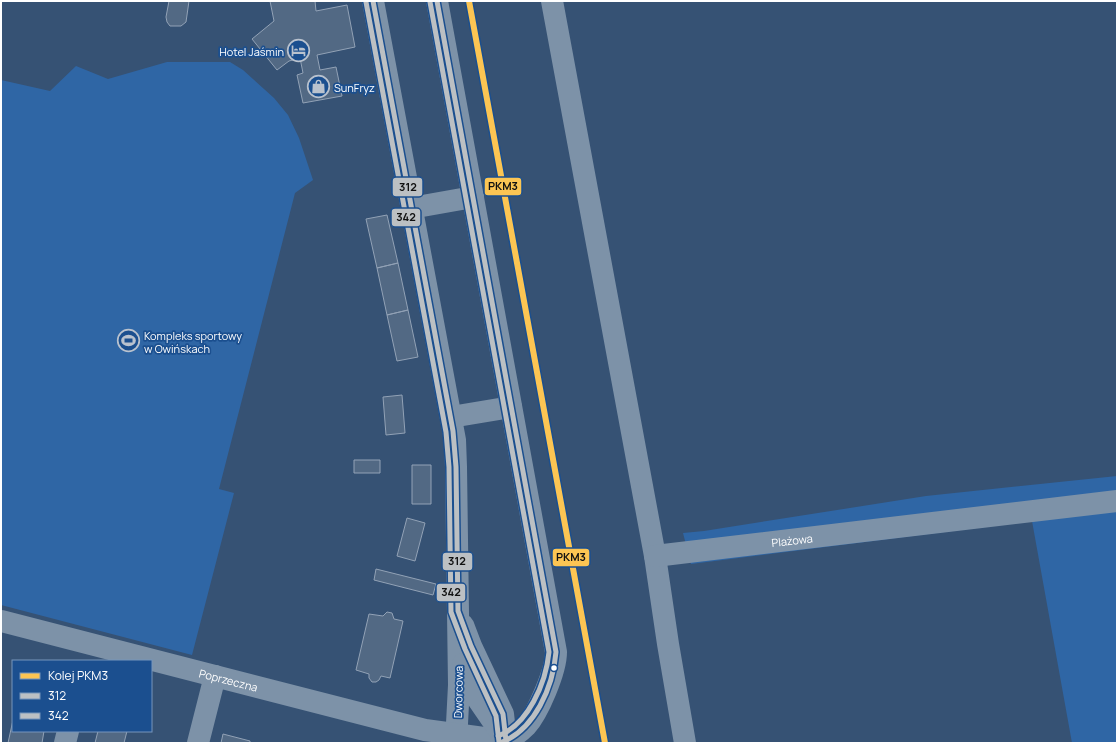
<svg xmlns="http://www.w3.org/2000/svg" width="1118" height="744" font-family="Manrope,sans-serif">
  <rect width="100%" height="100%" fill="#365274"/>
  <path fill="#2f66a5" d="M 167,62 L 230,62 L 243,70 L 274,98 L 288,115 L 299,138 L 313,180 L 295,193 L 219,489 L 234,493 L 192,655 L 1,605 L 1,80 L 50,91 L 76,66 L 108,79 Z
    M 1117,476 L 1117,743 L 1072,743 L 1032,521 L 691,564 L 683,533 L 704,531 L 926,496 Z"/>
  <path fill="#526984" stroke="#92a2b6" d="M 169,1 L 189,1 L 186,22 L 181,26 L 170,26 L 167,22 L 166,17 Z
    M 270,1 L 315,1 L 316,11 L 347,5 L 355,47 L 317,55 L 320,70 L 336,67 L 342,96 L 303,103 L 297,75 L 303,73 L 300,58 L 289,61 L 277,70 L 252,39 L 274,21 Z
    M 387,215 L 398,263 L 377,268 L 366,219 Z
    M 398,263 L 408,310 L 387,315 L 377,268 Z
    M 408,310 L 418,357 L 397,361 L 387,315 Z
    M 402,395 L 405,433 L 386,435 L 383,397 Z
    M 354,460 L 380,460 L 380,473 L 354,473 Z
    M 412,465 L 431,465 L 431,504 L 412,504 Z
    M 407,518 L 425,523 L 415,561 L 397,556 Z
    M 376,569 L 436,584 L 433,595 L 374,580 Z
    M 387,612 L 392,613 L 394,619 L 403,621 L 390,678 L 381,676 L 379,680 L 376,682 L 372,682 L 369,678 L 369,674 L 356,670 L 369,614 L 383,616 Z
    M 13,720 L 13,731 L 44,731 L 42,743 L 8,743 Z
    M 98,731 L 127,731 L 124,743 L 95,743 Z
    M 223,734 L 250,741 L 250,743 L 221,743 Z"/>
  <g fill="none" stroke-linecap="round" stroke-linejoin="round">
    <g stroke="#7d92a8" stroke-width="22">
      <path d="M 373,1 L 455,440 L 456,467 L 459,685 L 456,743"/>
      <path d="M 437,1 L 556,652 C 556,671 538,713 526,726 C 519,733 509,740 500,743"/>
      <path d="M 552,1 L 655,556 L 668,644 L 685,743"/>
      <path d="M 411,208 L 473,197"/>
      <path d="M 451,417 L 511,407"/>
      <path id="s1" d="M 655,556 L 1117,501"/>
      <path id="s2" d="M 1,621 L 425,730 L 506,741"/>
      <path d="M 463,625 L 471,646 L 503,714 L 506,741"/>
      <path d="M 463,664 L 477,698 L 501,733"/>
      <path d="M 65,743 L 68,731"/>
      <path d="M 198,743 L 215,676"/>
    </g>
    <defs>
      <path id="bus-1" d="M 373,1 L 453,431 L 456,467 L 458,611 L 471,646 L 503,714 L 506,741
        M 437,1 L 556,652 C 553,687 535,730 500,743"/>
      <path id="bus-2" d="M 366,2 L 446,432 L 449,467 L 451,612 L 465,649 L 496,716 L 499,742
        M 430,2 L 549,652 C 546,683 528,725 498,736"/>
    </defs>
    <use href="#bus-1" stroke="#1b4f8f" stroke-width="8"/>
    <use href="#bus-2" stroke="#1b4f8f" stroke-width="8"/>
    <use href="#bus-1" stroke="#bcc0c3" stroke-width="5"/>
    <use href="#bus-2" stroke="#bcc0c3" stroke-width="5"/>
    <defs>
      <path id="rail-1" d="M 469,1 L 605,743"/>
    </defs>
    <use href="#rail-1" stroke="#1b4f8f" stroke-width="9"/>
    <use href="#rail-1" stroke="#fcc553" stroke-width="6"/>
  </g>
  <defs>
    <symbol id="hotel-ring" viewBox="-11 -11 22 22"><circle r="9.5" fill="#1b4f8f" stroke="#b9c2ce" stroke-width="1.5"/><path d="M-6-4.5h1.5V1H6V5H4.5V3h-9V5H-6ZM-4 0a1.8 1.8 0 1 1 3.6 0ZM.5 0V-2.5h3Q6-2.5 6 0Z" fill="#b9c2ce"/></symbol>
    <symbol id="shop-ring" viewBox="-11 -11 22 22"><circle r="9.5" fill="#1b4f8f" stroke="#b9c2ce" stroke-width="1.5"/><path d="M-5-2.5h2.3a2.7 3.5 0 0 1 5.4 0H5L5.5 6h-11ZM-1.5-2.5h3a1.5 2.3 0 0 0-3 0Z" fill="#b9c2ce"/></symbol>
    <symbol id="stadium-ring" viewBox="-11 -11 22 22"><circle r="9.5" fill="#1b4f8f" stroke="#b9c2ce" stroke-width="1.5"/><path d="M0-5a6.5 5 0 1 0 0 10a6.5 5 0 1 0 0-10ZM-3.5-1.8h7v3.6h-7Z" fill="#b9c2ce"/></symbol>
  </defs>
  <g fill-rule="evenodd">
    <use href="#hotel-ring" x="286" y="38" width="25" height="25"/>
    <use href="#shop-ring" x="306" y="74" width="25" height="25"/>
    <use href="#stadium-ring" x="116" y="328" width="25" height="25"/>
  </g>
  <circle fill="#fff" stroke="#1b4f8f" stroke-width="1.5" cx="554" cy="668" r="3.5"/>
  <g text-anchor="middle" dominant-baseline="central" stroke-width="3.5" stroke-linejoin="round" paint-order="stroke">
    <g font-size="11" fill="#fff" stroke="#1b4f8f" text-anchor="start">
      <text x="284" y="51" text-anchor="end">Hotel Jaśmin</text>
      <text x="334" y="87">SunFryz</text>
      <text x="144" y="335">Kompleks sportowy<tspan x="144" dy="13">w Owińskach</tspan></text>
    </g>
    <g font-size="11" fill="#fff" stroke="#1b4f8f">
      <text stroke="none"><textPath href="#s1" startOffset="138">Plażowa</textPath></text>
      <text stroke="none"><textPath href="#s2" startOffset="235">Poprzeczna</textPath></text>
      <text transform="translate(458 692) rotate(-89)">Dworcowa</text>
    </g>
  </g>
  <g stroke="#1b4f8f" stroke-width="1.5">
    <rect x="484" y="177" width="38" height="19" rx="4" fill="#fcc553"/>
    <rect x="392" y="177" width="31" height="20" rx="4" fill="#bcc0c3"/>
    <rect x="391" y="208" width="30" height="19" rx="4" fill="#bcc0c3"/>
    <rect x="552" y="548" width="38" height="19" rx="4" fill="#fcc553"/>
    <rect x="442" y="552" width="31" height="19" rx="4" fill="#bcc0c3"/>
    <rect x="436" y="583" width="30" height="19" rx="4" fill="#bcc0c3"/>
  </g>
  <g font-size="11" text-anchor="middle" font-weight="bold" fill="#111">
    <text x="503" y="190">PKM3</text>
    <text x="408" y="191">312</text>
    <text x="406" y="221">342</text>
    <text x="571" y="561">PKM3</text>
    <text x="457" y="565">312</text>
    <text x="451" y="596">342</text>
  </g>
  <rect width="1118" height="744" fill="none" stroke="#ffffff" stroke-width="4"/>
  <rect x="12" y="660" width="140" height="72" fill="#1b4f8f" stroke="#7695bc"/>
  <rect x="20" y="673" width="20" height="6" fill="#fcc553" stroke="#7695bc"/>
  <text x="48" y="680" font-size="12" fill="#ffffff">Kolej PKM3</text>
  <rect x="20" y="693" width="20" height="6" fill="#bcc0c3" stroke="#7695bc"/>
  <text x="48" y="700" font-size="12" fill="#ffffff">312</text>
  <rect x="20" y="713" width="20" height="6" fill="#bcc0c3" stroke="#7695bc"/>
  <text x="48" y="720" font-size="12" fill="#ffffff">342</text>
</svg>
